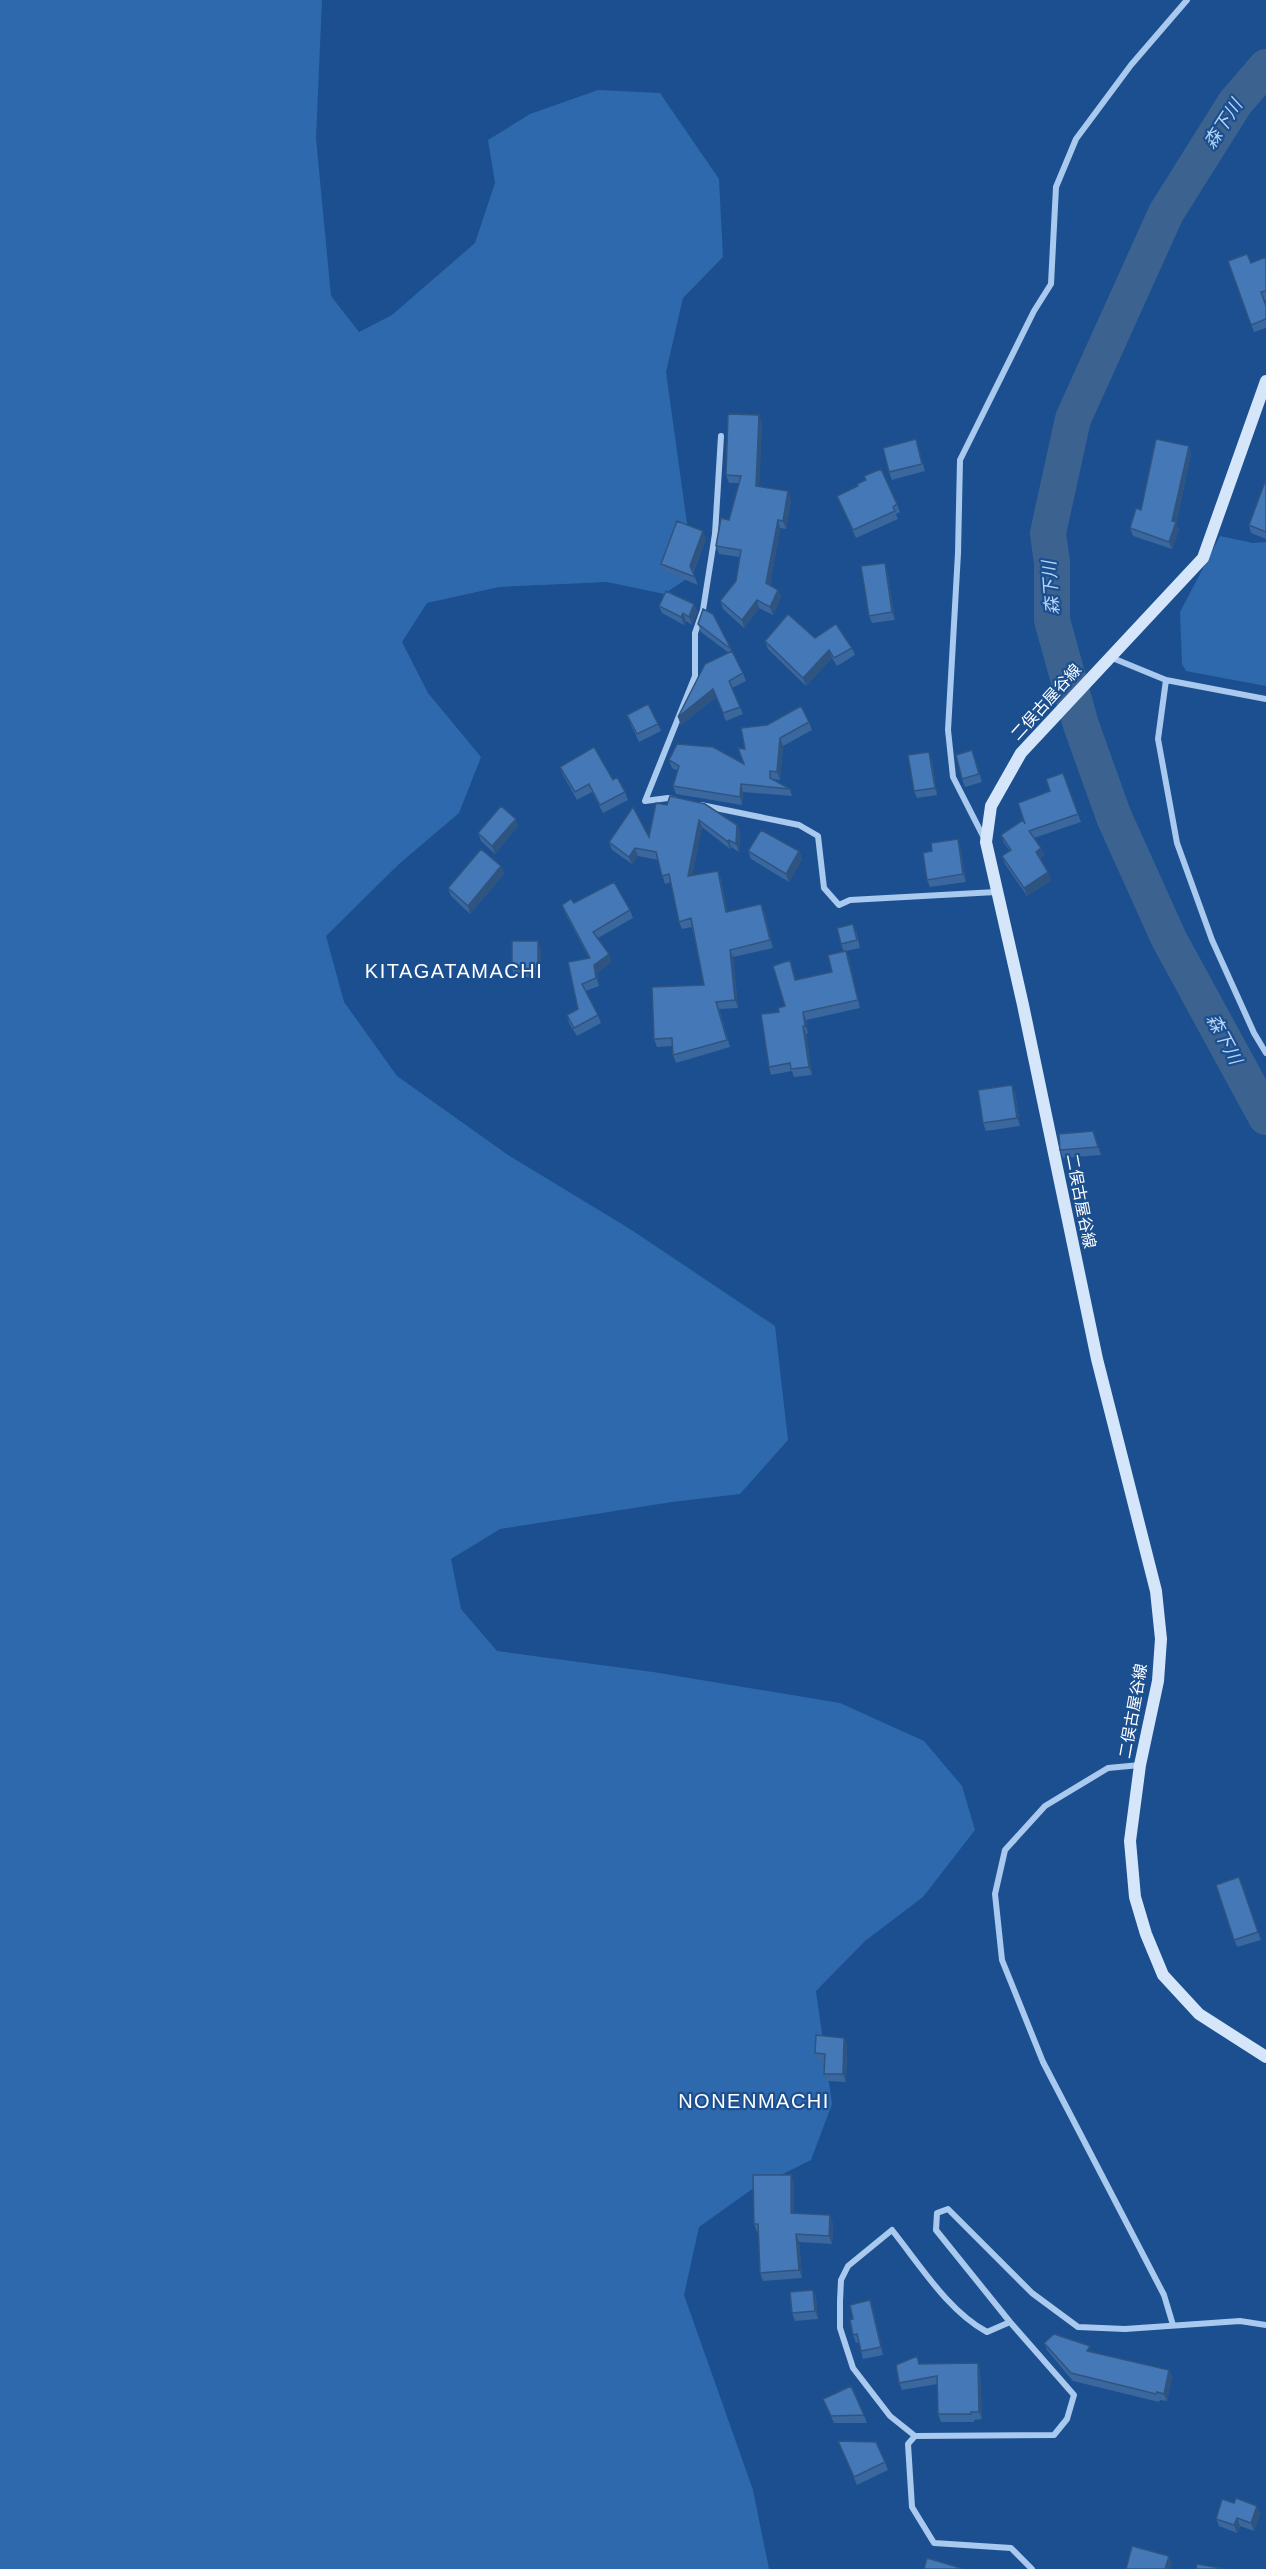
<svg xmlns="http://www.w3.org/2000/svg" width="1266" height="2569" font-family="Arial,'Noto Sans JP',sans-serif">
  <rect width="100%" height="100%" fill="#1b4f8f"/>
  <path fill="#2e69ad" d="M 0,0 L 322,0 L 316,138 L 331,296 L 359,332 L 392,315 L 475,243 L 495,183 L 488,140 L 530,114 L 598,90 L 660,93 L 719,179 L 723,257 L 683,298 L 666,372 L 694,574 L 664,594 L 607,582 L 499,587 L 427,603 L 402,642 L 428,693 L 481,757 L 459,813 L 399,864 L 326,936 L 344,1002 L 397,1076 L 508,1155 L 630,1229 L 775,1326 L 788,1440 L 740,1494 L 672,1502 L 500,1529 L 451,1559 L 461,1609 L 497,1651 L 653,1672 L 840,1703 L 924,1741 L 962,1786 L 975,1830 L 923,1897 L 865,1941 L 816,1991 L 832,2104 L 811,2160 L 751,2190 L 699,2227 L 684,2295 L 753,2490 L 769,2569 L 0,2569 Z
    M 1220,536 L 1253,543 L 1266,542 L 1266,686 L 1186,671 L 1182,664 L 1180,612 Z"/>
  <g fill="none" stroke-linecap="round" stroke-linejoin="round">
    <path stroke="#3c6290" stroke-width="36" d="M 1266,67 L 1235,103 L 1166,213 L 1073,419 L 1048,533 L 1052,563 L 1052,620 L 1081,725 L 1114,817 L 1169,939 L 1266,1117"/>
    <path stroke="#a9c9ee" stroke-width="6" d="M 1110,657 L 1166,680 L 1266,699
      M 1166,680 L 1158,739 L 1177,843 L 1212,940 L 1254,1033 L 1266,1053
      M 676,800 L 668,798 L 645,801 L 695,676 L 695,633 L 703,610 L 715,534 L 721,436
      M 701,805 L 799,825 L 818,836 L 824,888 L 839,905 L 850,900 L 996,892
      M 984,838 L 953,777 L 948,730 L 958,553 L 960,460 L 1034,311 L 1051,284 L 1056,187 L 1076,139 L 1131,65 L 1187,0
      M 1140,1765 L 1108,1768 L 1045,1806 L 1005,1850 L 995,1894 L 1002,1960 L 1043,2062 L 1164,2295 L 1173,2325
      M 892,2230 C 920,2265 948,2311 987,2332 L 1010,2322 L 1074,2395 L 1067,2419 L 1054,2435 L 915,2436 L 890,2416 L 853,2368 L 840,2328 L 840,2301 L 841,2280 L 848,2266 Z
      M 1010,2322 L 936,2230 L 937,2213 L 948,2209 L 1032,2293 L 1078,2327 L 1125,2329 L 1240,2321 L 1266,2325
      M 915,2436 L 908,2444 L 912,2507 L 934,2543 L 1011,2548 L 1032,2569"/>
    <path stroke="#d6e6fa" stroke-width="12" d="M 1266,381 L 1203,558 L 1021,753 L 991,806 L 986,842 L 1023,1005 L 1097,1359 L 1156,1591 L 1161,1639 L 1158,1681 L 1140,1765 L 1130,1841 L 1135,1897 L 1146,1934 L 1163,1975 L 1199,2014 L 1266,2057"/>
  </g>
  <path fill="#3a679d" d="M 1266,257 L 1266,300 L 1264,300 L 1266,306 L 1266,328 L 1254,332 L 1228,261 L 1251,263 Z
    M 762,422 L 759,486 L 791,499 L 786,529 L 780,528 L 770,585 L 778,590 L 781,597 L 773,615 L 759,608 L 744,628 L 723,609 L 720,601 L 736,581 L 740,557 L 719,554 L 716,546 L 729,520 L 739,483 L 729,483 L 726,475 Z
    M 916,439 L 925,471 L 892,480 L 889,472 Z
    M 1189,446 L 1191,454 L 1176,524 L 1179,530 L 1172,549 L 1133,536 L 1130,528 L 1141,510 Z
    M 864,476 L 897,504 L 900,512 L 896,514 L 898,519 L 856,538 L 837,496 L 858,486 L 865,480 Z
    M 1266,479 L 1266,539 L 1251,533 L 1249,525 Z
    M 706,539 L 693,573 L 698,585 L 664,571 L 661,564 Z
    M 887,570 L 895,620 L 872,623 L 869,616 Z
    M 694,604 L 697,612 L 692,625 L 686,621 L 684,625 L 662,613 L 659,606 Z
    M 713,614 L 743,673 L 746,681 L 732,688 L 743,714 L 726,721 L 716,697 L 681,725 L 678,717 L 729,653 L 701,632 L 698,624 Z
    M 815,638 L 852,648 L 855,655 L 837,666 L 832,658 L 806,686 L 768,649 L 765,641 Z
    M 627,715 L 658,724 L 661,731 L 639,742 L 630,723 Z
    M 809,722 L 812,730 L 783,746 L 780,780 L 773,779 L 790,789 L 792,796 L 743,792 L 742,805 L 676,794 L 673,786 L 678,771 L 672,768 L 669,760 L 744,764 L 745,749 Z
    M 975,758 L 982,782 L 965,787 L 962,779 Z
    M 932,760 L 937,795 L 917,798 L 914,791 Z
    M 560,767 L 613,780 L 625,792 L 628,800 L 603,813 L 592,792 L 577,800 L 563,775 Z
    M 1063,773 L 1081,822 L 1034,838 L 1041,848 L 1044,856 L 1040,859 L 1051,880 L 1027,896 L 1005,864 L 1002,856 L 1010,851 L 1004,843 L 1001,835 L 1025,824 Z
    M 667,805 L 737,825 L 740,833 L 739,852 L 731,847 L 730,849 L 702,827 L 692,876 L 718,871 L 721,879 L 727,911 L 764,911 L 773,948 L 733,957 L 738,1008 L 719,1009 L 730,1047 L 676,1063 L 673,1055 L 672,1046 L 657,1047 L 654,1039 L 704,985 L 692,927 L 682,929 L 679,922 L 671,882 L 665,884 L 658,860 L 638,856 L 632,864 L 612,850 L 609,842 L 649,837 Z
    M 518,826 L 495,854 L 481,841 L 478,833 Z
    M 958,839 L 960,846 L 966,882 L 930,887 L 927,880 L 932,851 Z
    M 748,851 L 799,851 L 802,859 L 789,882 L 751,859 Z
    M 501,866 L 504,874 L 470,914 L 451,896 L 448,888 Z
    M 574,903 L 630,910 L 633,918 L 598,938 L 609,954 L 611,962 L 597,973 L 599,986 L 586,991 L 598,1015 L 601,1023 L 577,1036 L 569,1023 L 567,1015 L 578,1009 L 568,962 L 589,958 L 565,913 L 562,905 Z
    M 856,931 L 860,948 L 846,951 L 849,959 L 860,1008 L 806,1020 L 808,1033 L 806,1034 L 812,1075 L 794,1077 L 792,1071 L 771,1075 L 769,1067 L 779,1012 L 785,1006 L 790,960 L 796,980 L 832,972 L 844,952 L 841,944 Z
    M 541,949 L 541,977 L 515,977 L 512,969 Z
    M 1015,1092 L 1020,1126 L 986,1131 L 983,1123 Z
    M 1093,1131 L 1101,1155 L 1063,1158 L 1060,1150 Z
    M 1239,1877 L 1261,1940 L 1237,1947 L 1216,1885 Z
    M 844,2038 L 847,2046 L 846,2082 L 827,2081 L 824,2074 L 824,2062 L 818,2061 L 815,2053 Z
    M 794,2183 L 794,2213 L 833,2223 L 832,2244 L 799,2242 L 802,2278 L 763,2281 L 760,2273 L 759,2232 L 757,2232 L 754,2224 Z
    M 813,2290 L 816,2298 L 818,2319 L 795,2321 L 792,2313 Z
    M 873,2308 L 883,2355 L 863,2359 L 859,2342 L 856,2343 L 853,2335 L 853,2319 Z
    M 1044,2343 L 1169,2370 L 1172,2377 L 1167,2401 L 1160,2400 L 1159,2402 L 1073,2381 L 1047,2350 Z
    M 978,2363 L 980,2371 L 982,2419 L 974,2420 L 974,2422 L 941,2422 L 938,2414 L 937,2384 L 902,2390 L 899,2383 L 920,2364 Z
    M 823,2399 L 864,2415 L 867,2423 L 834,2423 Z
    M 838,2441 L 885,2462 L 888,2470 L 857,2485 Z
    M 1234,2503 L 1260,2514 L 1254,2531 L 1240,2526 L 1237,2533 L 1219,2526 L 1216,2519 Z"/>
  <path fill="#305480" d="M 759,415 L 762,422 L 759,493 L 756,486 Z
    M 1189,446 L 1191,454 L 1176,524 L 1179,530 L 1172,549 L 1169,542 L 1172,521 Z
    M 788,491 L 791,499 L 786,529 L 783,521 Z
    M 778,520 L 780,528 L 769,591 L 766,583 Z
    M 703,531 L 706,539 L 692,574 L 690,566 Z
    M 885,563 L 887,570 L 895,620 L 892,612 Z
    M 778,590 L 781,597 L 773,615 L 770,607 Z
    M 757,600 L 759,608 L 744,628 L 742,620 Z
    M 694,604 L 697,612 L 692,625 L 689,617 Z
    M 683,613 L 686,621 L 684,625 L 681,617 Z
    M 829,650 L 832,658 L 806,686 L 803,678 Z
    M 713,689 L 716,697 L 681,725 L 678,717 Z
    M 780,738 L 783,746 L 780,780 L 777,772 Z
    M 929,752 L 932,760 L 937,795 L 935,788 Z
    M 741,784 L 743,792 L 742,805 L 740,797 Z
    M 516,819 L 518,826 L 495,854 L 492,846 Z
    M 699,820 L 702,827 L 691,884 L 688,876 Z
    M 737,825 L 740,833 L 739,852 L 736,844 Z
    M 958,839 L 960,846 L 966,882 L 963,874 Z
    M 729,840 L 731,847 L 730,849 L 727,841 Z
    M 635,848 L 638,856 L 632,864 L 629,857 Z
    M 1041,848 L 1044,856 L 1039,860 L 1036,852 Z
    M 799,851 L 802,859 L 789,882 L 786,874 Z
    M 501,866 L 504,874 L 470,914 L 468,906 Z
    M 718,871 L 721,879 L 729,919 L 726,912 Z
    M 1048,872 L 1051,880 L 1027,896 L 1024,888 Z
    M 761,904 L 764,911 L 773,948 L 770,940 Z
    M 538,941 L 541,949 L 541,977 L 538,969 Z
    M 730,950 L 733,957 L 738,1008 L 735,1000 Z
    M 846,951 L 849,959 L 860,1008 L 858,1000 Z
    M 609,954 L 611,962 L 597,973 L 599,986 L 596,978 L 594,965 Z
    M 803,1012 L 806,1020 L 808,1033 L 805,1026 Z
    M 803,1026 L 806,1034 L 812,1075 L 809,1067 Z
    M 1012,1085 L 1015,1092 L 1020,1126 L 1017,1118 Z
    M 844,2038 L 847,2046 L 846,2082 L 843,2074 Z
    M 791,2175 L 794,2183 L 794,2221 L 791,2213 Z
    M 830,2215 L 833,2223 L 832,2244 L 829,2236 Z
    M 796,2234 L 799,2242 L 802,2278 L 799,2270 Z
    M 813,2290 L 816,2298 L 818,2319 L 815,2311 Z
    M 870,2300 L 873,2308 L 883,2355 L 881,2347 Z
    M 978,2363 L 980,2371 L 982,2419 L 979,2412 Z
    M 1169,2370 L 1172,2377 L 1167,2401 L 1164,2394 Z
    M 1257,2506 L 1260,2514 L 1254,2531 L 1251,2523 Z
    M 1237,2518 L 1240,2526 L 1237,2533 L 1234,2525 Z
    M 1169,2556 L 1172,2564 L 1170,2569 L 1165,2569 Z"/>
  <path fill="#4478b7" stroke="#305480" stroke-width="1.5" d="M 1247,254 L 1251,263 L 1266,257 L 1266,291 L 1261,292 L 1266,306 L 1266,319 L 1251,325 L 1228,261 Z
    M 728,414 L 759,415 L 756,486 L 788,491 L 783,521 L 778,520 L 766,583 L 778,590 L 770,607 L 757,600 L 742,620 L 720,601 L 736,581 L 741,550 L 716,546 L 721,518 L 729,520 L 741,476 L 726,475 Z
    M 916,439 L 922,464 L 889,472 L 883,448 Z
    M 1156,439 L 1189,446 L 1172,521 L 1176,522 L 1169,542 L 1130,528 L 1136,508 L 1141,510 Z
    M 881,469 L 897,504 L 893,507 L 895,511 L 853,530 L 837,496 L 858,486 L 857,484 L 866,480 L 864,476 Z
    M 1266,479 L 1266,532 L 1249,525 Z
    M 677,521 L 703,531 L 690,566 L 695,577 L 661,564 Z
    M 885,563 L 892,612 L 869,616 L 861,566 Z
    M 666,591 L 694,604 L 689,617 L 683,613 L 681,617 L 659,606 Z
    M 703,609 L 713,614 L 731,649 L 698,624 Z
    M 788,614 L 815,638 L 836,624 L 852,648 L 834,658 L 829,650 L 803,678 L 765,641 Z
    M 732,651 L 743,673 L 729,681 L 740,707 L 723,713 L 713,689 L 678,717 L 705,664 Z
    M 648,704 L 658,724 L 637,734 L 627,715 Z
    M 801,706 L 809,722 L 780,738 L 777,772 L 770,771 L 770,778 L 790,789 L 741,784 L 740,797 L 673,786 L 679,766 L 669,760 L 677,744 L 713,747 L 744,764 L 738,748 L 745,749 L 741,728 L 767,725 Z
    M 594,747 L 613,780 L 617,777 L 625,792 L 600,805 L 589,784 L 575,792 L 560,767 Z
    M 972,750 L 979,774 L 962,779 L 956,755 Z
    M 929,752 L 935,788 L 914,791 L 908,755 Z
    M 1063,773 L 1078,814 L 1029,831 L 1041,848 L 1036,852 L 1048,872 L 1024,888 L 1002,856 L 1011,850 L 1001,835 L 1023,820 L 1025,824 L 1018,803 L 1050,791 L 1046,779 Z
    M 670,796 L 705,804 L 737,825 L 736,844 L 729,840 L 727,841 L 699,820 L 688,876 L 718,871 L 726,912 L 761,904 L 770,940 L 730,950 L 735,1000 L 716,1002 L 727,1040 L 673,1055 L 672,1038 L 654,1039 L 652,987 L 704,985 L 691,918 L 679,922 L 669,874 L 662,876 L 656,852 L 635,848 L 629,857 L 609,842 L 633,807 L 649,837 L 656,803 L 667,805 Z
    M 501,806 L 516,819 L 492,846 L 478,833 Z
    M 761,830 L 799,851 L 786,874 L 748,851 Z
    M 958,839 L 963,874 L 927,880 L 923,853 L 932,851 L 931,843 Z
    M 481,849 L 501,866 L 468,906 L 448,888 Z
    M 614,882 L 630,910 L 593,932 L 609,954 L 594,965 L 596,978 L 582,984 L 598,1015 L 574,1028 L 567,1015 L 578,1009 L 568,962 L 590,958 L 562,905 L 571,899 L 574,903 Z
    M 853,924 L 857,940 L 841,944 L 837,928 Z
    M 512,941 L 538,941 L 538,969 L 512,969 Z
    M 846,951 L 858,1000 L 803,1012 L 805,1026 L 803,1026 L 809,1067 L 791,1069 L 790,1063 L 769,1067 L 761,1014 L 779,1012 L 778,1008 L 785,1006 L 773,966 L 790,960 L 795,980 L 832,972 L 828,955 Z
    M 1012,1085 L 1017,1118 L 983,1123 L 978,1090 Z
    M 1093,1131 L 1098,1147 L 1060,1150 L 1059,1134 Z
    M 1239,1877 L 1258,1932 L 1234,1940 L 1216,1885 Z
    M 816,2035 L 844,2038 L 843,2074 L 824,2074 L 825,2054 L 815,2053 Z
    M 753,2175 L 791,2175 L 791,2213 L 830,2215 L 829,2236 L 796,2234 L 799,2270 L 760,2273 L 758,2224 L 754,2224 Z
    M 813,2290 L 815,2311 L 792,2313 L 790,2292 Z
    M 870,2300 L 881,2347 L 861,2351 L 857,2334 L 853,2335 L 850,2320 L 853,2319 L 850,2305 Z
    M 1054,2334 L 1090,2346 L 1087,2351 L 1169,2370 L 1164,2394 L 1157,2392 L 1156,2394 L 1071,2373 L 1044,2343 Z
    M 917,2356 L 919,2364 L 978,2363 L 979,2412 L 971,2412 L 971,2414 L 938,2414 L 937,2376 L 899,2383 L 896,2365 Z
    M 851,2386 L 864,2415 L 831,2416 L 823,2399 Z
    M 838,2441 L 876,2442 L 885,2462 L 854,2477 Z
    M 1236,2498 L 1257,2506 L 1251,2523 L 1237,2518 L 1234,2525 L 1216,2519 L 1222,2499 L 1234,2503 Z
    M 1132,2546 L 1169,2556 L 1165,2569 L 1126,2569 Z
    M 927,2558 L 964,2569 L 924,2569 Z
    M 1197,2564 L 1226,2569 L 1196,2569 Z"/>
  <g text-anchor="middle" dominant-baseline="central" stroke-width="4.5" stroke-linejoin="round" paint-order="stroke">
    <g font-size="16" fill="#fff" stroke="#1b4f8f">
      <text transform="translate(1046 702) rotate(-48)">二俣古屋谷線</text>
      <text transform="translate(1081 1201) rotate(79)">二俣古屋谷線</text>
      <text transform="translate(1133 1711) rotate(-80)">二俣古屋谷線</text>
    </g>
    <g font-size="18" font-style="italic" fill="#b5d3f5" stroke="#1b4f8f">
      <text transform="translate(1223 124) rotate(-57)">森下川</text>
      <text transform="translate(1051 588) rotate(-94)">森下川</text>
      <text transform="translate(1224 1039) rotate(62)">森下川</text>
    </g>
    <g font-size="20" letter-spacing="1.5" fill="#fff" stroke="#1b4f8f">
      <text x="454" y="971">KITAGATAMACHI</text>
      <text x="754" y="2101">NONENMACHI</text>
    </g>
  </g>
</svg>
